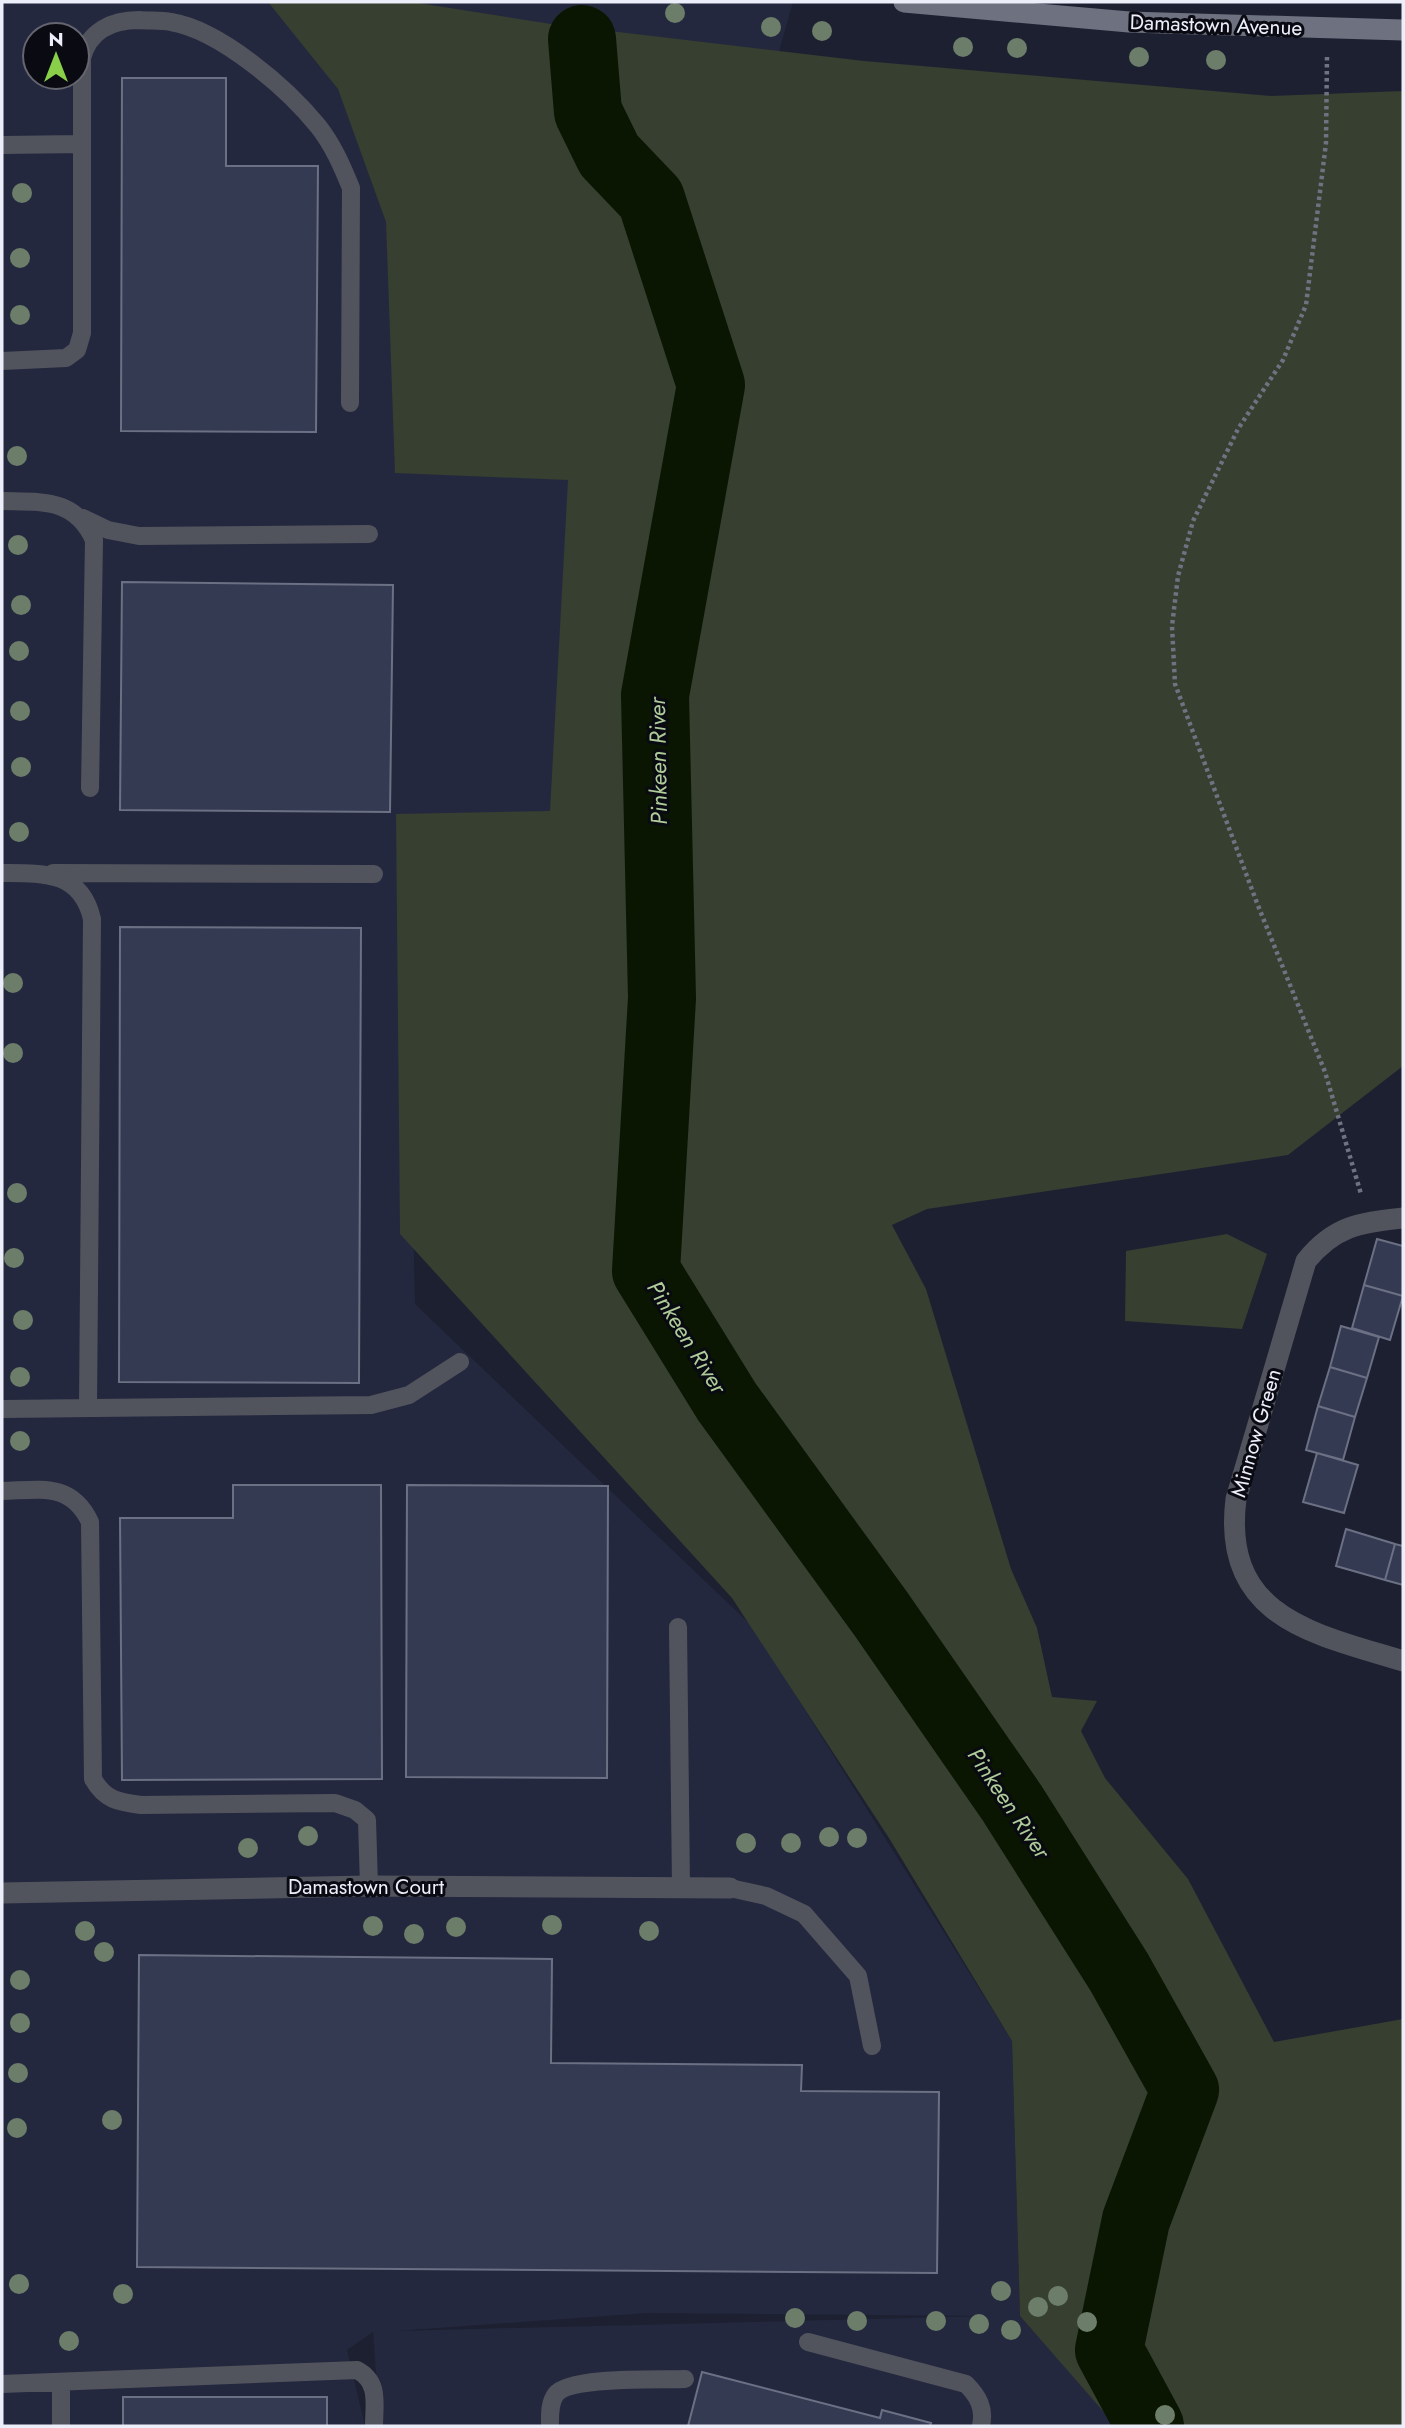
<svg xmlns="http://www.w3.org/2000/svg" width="1405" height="2428" font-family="Jost,sans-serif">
  <rect width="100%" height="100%" fill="#1d2031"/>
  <path fill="#24283e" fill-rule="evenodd" d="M 2,2 L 793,2 L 562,819 L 404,826 L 415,1304 L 753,1627 L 1012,2041 L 1020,2316 L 1117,2426 L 380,2426 L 373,2332 L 347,2350 L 365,2426 L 2,2426 ZM 35,35 L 77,35 L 77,77 L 35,77 ZM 647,2313 L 988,2316 L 989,2316 L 396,2331 Z"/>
  <path fill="#363f30" d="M 268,2 L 412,2 L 551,24 L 864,61 L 1271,96 L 1403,91 L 1403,1066 L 1288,1155 L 927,1209 L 892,1225 L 926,1289 L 1011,1569 L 1037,1628 L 1052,1697 L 1097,1701 L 1081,1731 L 1105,1778 L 1188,1879 L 1274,2042 L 1403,2019 L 1403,2426 L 1116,2426 L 1020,2316 L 1012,2041 L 889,1838 L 732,1598 L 400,1234 L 396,814 L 550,811 L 568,480 L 395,473 L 386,222 L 338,89 Z
    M 1227,1234 L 1267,1254 L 1242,1329 L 1125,1321 L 1126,1251 Z"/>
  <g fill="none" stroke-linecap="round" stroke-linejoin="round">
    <path stroke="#0a1602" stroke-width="68" d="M 582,39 L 588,112 L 609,155 L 651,199 L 711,385 L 655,695 L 662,998 L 646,1271 L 727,1402 L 881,1614 L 1012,1803 L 1119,1972 L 1185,2090 L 1136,2220 L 1109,2350 L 1150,2426"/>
  </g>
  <path fill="#353a53" stroke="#6c7084" stroke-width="2" d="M 122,78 L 226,78 L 226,166 L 318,166 L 316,432 L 121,431 Z
    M 122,582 L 393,585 L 390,812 L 120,810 Z
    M 120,927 L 361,928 L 359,1383 L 119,1382 Z
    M 1377,1239 L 1403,1246 L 1403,1296 L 1364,1285 Z
    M 1364,1285 L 1403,1296 L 1390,1340 L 1352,1328 Z
    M 1341,1326 L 1379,1337 L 1367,1378 L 1330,1367 Z
    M 1330,1367 L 1367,1378 L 1355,1417 L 1318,1406 Z
    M 1318,1406 L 1355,1417 L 1343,1460 L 1306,1450 Z
    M 1317,1453 L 1358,1465 L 1344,1513 L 1303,1502 Z
    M 233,1485 L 381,1485 L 382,1779 L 122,1780 L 120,1518 L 233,1518 Z
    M 407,1485 L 608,1486 L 607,1778 L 406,1777 Z
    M 1346,1529 L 1395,1544 L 1385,1580 L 1336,1566 Z
    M 1395,1544 L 1403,1546 L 1403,1585 L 1385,1580 Z
    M 139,1955 L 552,1959 L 551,2063 L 802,2065 L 801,2091 L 939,2092 L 937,2273 L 137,2267 Z
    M 702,2372 L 880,2418 L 882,2410 L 931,2423 L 930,2426 L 688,2426 Z
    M 123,2397 L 327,2397 L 327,2426 L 123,2426 Z"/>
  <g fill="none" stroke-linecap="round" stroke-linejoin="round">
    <path stroke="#6f7281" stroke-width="4.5" stroke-dasharray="3.5 3.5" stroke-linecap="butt" d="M 1327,57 L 1326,143 L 1306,305 L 1283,360 L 1238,429 L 1193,521 L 1178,576 L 1172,626 L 1175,684 L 1257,903 L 1325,1072 L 1361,1194"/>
    <path stroke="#52545d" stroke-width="18" d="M 2,145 L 82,144
      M 2,361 L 66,358 L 77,350 L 82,333 L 82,58 C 89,31 112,20 139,20 C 149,21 161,20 171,22 C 220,30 287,88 318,126 C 333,145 342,166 351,188 L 350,403
      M 2,501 C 42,502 75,498 94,540 L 90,788
      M 83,518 L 108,530 L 139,536 L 369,534
      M 2,873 C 43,873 81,871 92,919 L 88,1408
      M 53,873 L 374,874
      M 2,1409 L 371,1405 L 409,1395 L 460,1362
      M 2,1491 C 41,1490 71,1482 90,1522 L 93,1779 C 105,1800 118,1802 141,1805 L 335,1803 L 355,1810 L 367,1820 L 369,1886
      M 678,1627 L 681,1887
      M 730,1888 L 766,1896 L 804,1914 L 858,1976 L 872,2046
      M 808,2342 L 966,2384 C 978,2396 985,2408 981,2426
      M 61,2383 L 61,2426
      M 2,2384 L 357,2370 C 380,2382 374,2404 374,2426
      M 550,2426 C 550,2416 549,2403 556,2394 C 570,2376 659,2380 685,2379"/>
    <path stroke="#52545d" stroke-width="21" d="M 1403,1218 C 1360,1223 1335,1225 1306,1261 L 1236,1499 C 1221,1618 1315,1634 1403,1661
      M 2,1893 L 369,1886 L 730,1888"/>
    <path stroke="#6e717f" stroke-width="21" d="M 904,2 L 1129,22 L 1403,30"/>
  </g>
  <g fill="#6c7e6a">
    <circle cx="675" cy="13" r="10"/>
    <circle cx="771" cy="27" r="10"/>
    <circle cx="822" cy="31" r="10"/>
    <circle cx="963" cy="47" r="10"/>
    <circle cx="1017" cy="48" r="10"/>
    <circle cx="1139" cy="57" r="10"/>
    <circle cx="1216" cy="60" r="10"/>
    <circle cx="22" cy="193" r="10"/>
    <circle cx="20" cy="258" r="10"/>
    <circle cx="20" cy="315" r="10"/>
    <circle cx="17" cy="456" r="10"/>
    <circle cx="18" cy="545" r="10"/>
    <circle cx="21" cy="605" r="10"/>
    <circle cx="19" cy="651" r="10"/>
    <circle cx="20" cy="711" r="10"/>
    <circle cx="21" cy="767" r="10"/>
    <circle cx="19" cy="832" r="10"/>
    <circle cx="13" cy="983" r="10"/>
    <circle cx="13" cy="1053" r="10"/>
    <circle cx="17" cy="1193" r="10"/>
    <circle cx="14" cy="1258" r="10"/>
    <circle cx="23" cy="1320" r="10"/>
    <circle cx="20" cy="1377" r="10"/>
    <circle cx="20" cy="1441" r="10"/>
    <circle cx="308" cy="1836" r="10"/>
    <circle cx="829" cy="1837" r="10"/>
    <circle cx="857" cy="1838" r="10"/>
    <circle cx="746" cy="1843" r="10"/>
    <circle cx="791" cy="1843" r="10"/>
    <circle cx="248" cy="1848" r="10"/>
    <circle cx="552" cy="1925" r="10"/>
    <circle cx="373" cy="1926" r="10"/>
    <circle cx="456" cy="1927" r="10"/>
    <circle cx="85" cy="1931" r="10"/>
    <circle cx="649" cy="1931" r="10"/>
    <circle cx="414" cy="1934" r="10"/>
    <circle cx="104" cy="1952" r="10"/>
    <circle cx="20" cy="1980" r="10"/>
    <circle cx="20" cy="2023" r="10"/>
    <circle cx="18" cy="2073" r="10"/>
    <circle cx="112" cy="2120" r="10"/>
    <circle cx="17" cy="2128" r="10"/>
    <circle cx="19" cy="2284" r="10"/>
    <circle cx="1001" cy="2291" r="10"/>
    <circle cx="123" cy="2294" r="10"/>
    <circle cx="1058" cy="2296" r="10"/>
    <circle cx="1038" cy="2307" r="10"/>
    <circle cx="795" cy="2318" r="10"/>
    <circle cx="857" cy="2321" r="10"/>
    <circle cx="936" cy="2321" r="10"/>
    <circle cx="1087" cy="2322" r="10"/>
    <circle cx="979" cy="2324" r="10"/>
    <circle cx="1011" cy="2330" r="10"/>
    <circle cx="69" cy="2341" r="10"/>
    <circle cx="1165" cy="2415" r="10"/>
  </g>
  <g text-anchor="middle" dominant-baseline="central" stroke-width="6" stroke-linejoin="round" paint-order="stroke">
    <g font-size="21" fill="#eceefa" stroke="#090a12">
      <text transform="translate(1216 25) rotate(2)">Damastown Avenue</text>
      <text transform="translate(1256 1433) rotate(-74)">Minnow Green</text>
      <text x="366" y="1887">Damastown Court</text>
    </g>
    <g font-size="23" font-style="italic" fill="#aecb99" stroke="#090a12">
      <text transform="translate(658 761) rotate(-91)">Pinkeen River</text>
      <text transform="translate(687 1337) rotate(58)">Pinkeen River</text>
      <text transform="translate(1009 1803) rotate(56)">Pinkeen River</text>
    </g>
  </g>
  <rect width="1405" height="2428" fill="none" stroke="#eceefa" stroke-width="7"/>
  <g transform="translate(56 56)"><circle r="33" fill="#090a12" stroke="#64656f" stroke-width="2"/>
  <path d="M0-5L12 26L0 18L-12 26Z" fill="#89cf49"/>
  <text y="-10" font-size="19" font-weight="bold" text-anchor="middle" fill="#eceefa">N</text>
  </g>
</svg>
